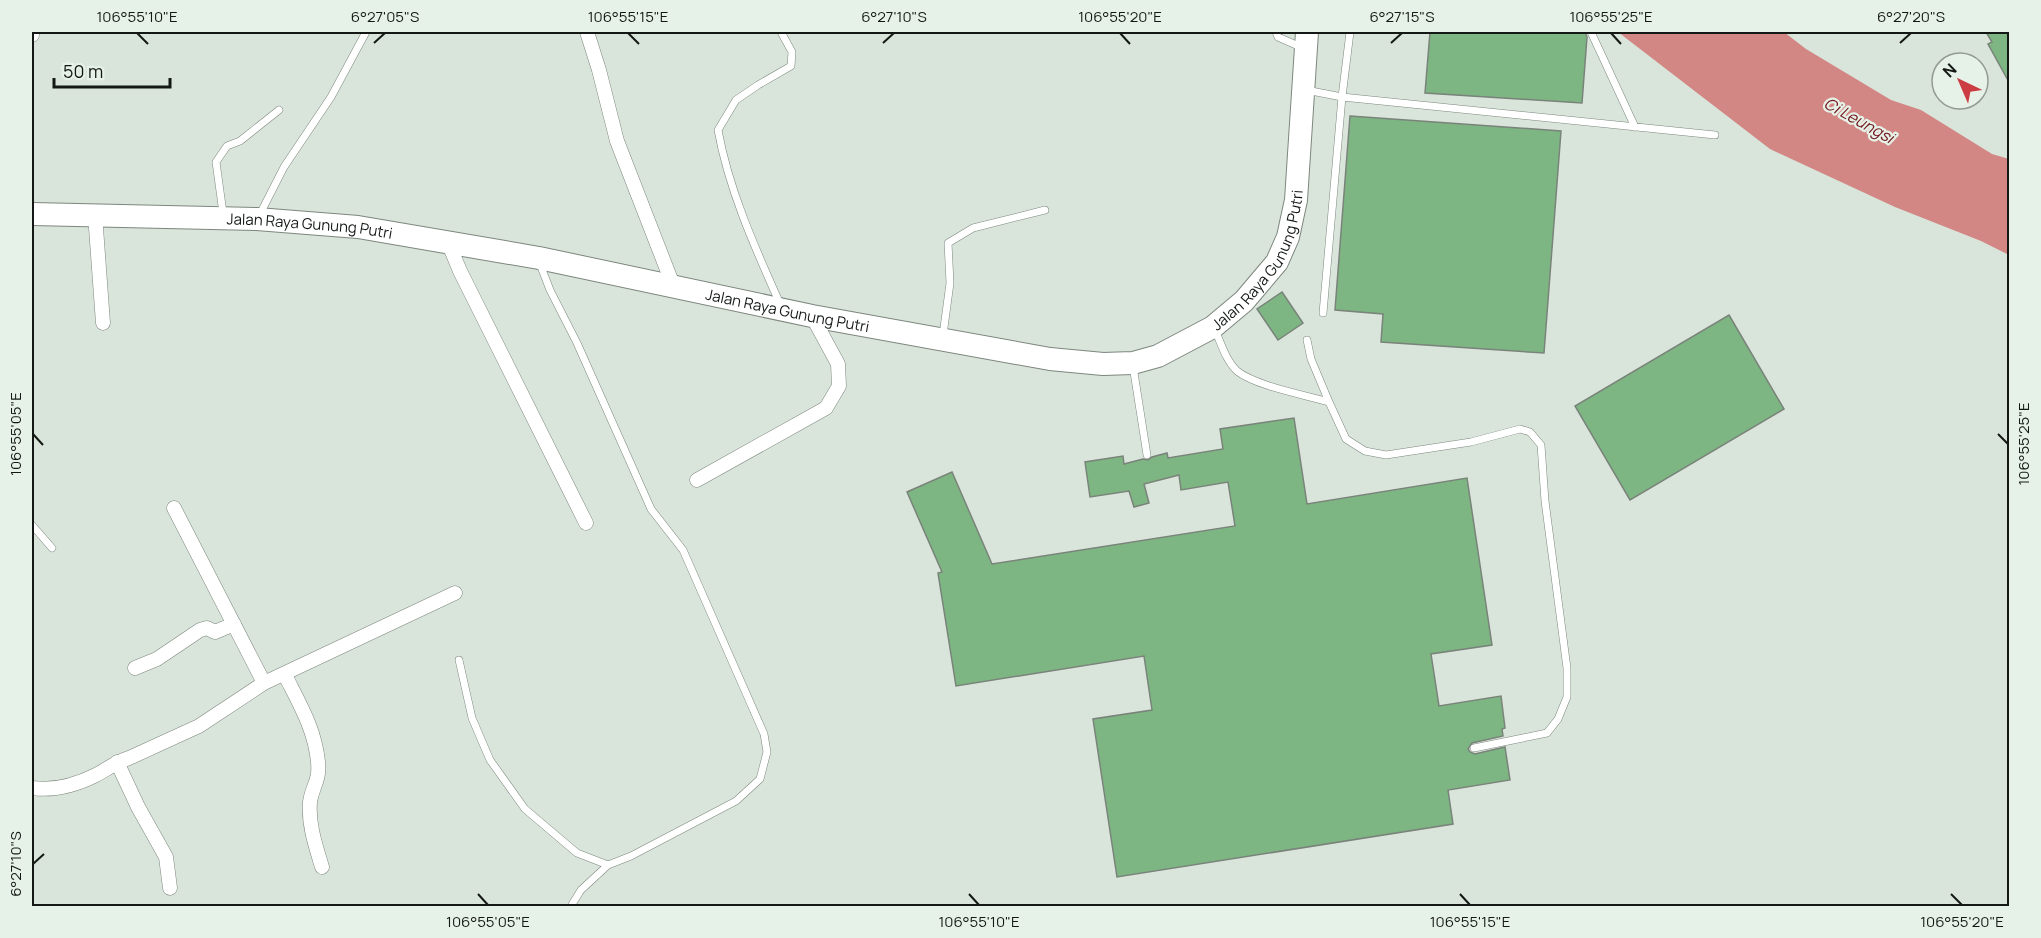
<svg xmlns="http://www.w3.org/2000/svg" width="2041" height="938" font-family="Manrope,sans-serif">
  <rect width="100%" height="100%" fill="#d9e4da"/>
  <path fill="#d28784" d="M 1618,32 L 1784,32 L 1806,49 L 1891,100 L 1921,110 L 1992,154 L 2009,159 L 2009,255 L 1981,241 L 1895,207 L 1770,149 Z"/>
  <path fill="#7eb683" stroke="#79837a" stroke-width="1.5" d="M 1430,32 L 1585,32 L 1587,37 L 1582,103 L 1425,93 Z
    M 1986,32 L 2010,32 L 2010,84 L 1988,44 L 1992,42 Z
    M 1350,116 L 1561,131 L 1544,353 L 1381,342 L 1383,314 L 1335,310 Z
    M 1282,292 L 1303,323 L 1278,340 L 1257,309 Z
    M 1729,315 L 1784,409 L 1630,500 L 1575,406 Z
    M 1294,418 L 1307,504 L 1467,478 L 1492,645 L 1431,654 L 1439,706 L 1501,696 L 1505,728 L 1502,729 L 1503,736 L 1472,743 L 1468,749 L 1470,752 L 1475,754 L 1505,747 L 1510,780 L 1448,790 L 1453,824 L 1117,877 L 1093,719 L 1152,710 L 1144,656 L 956,686 L 938,573 L 942,572 L 907,492 L 952,472 L 992,564 L 1235,526 L 1228,482 L 1181,490 L 1179,475 L 1144,484 L 1149,503 L 1134,507 L 1129,491 L 1090,497 L 1085,462 L 1123,456 L 1124,464 L 1143,459 L 1148,460 L 1152,457 L 1167,453 L 1168,458 L 1223,449 L 1220,429 Z"/>
  <g fill="none" stroke-linecap="round" stroke-linejoin="round">
    <defs>
      <path id="lane" d="M 781,32 L 792,52 L 791,66 L 758,85 L 736,100 L 718,130 C 729,191 756,250 781,306
        M 1276,32 L 1278,37 L 1303,48
        M 1591,32 L 1635,127
        M 1306,90 L 1342,97 L 1715,135
        M 223,213 L 216,162 L 227,146 L 240,141 L 279,110
        M 259,216 L 284,167 L 331,97 L 366,32
        M 540,264 L 550,290 L 577,343 L 651,509 L 683,550 L 764,734 L 767,752 L 760,779 L 736,801 L 631,856 L 608,865 L 581,890 L 571,906
        M 1323,313 L 1342,97 L 1350,32
        M 1215,330 C 1221,343 1226,361 1237,371 C 1256,386 1305,395 1329,402 L 1346,439 L 1365,451 L 1386,455 L 1471,442 L 1520,429 L 1530,432 L 1541,445 L 1545,501 L 1567,668 L 1567,697 L 1558,719 L 1547,733 L 1474,748
        M 943,335 L 950,283 L 948,243 L 973,228 L 1045,210
        M 1307,340 L 1311,359 L 1329,402
        M 1133,366 L 1147,455
        M 32,525 L 52,548
        M 459,660 L 472,718 L 490,760 L 525,809 L 577,853 L 608,865"/>
      <path id="street" d="M 587,32 L 599,70 L 617,141 L 673,285
        M 32,35 L 32,32
        M 95,214 L 103,323
        M 448,242 L 460,271 L 586,523
        M 697,480 L 826,408 L 839,386 L 838,364 L 812,316
        M 174,508 L 264,683
        M 135,668 L 157,659 L 200,630 L 207,628 L 215,632 L 234,624
        M 285,675 C 299,703 315,729 318,762 C 320,782 312,786 310,802 C 308,824 316,847 322,867
        M 117,762 L 138,807 L 166,857 L 170,888
        M 32,788 C 53,791 76,785 96,775 C 107,769 116,762 129,758 L 199,726 L 264,683 L 455,593"/>
      <g id="primary">
        <path id="s1" d="M 32,214 L 257,219 L 358,227 L 539,258 L 812,316 L 1050,359 L 1103,364 L 1133,363 L 1158,356 L 1213,327 L 1244,301 L 1277,262 L 1288,237 L 1296,200 L 1307,32"/>
      </g>
    </defs>
    <use href="#lane" stroke="#7d877e" stroke-width="8"/>
    <use href="#street" stroke="#7d877e" stroke-width="15"/>
    <use href="#primary" stroke="#7d877e" stroke-width="24"/>
    <use href="#lane" stroke="#fff" stroke-width="7"/>
    <use href="#street" stroke="#fff" stroke-width="14"/>
    <use href="#primary" stroke="#fff" stroke-width="22"/>
  </g>
  <path fill="none" stroke="#141815" stroke-width="2" d="M 137,33 L 148,44M 628,33 L 639,44M 1120,33 L 1130,44M 1611,33 L 1621,44M 374,43 L 385,33M 883,43 L 894,33M 1391,43 L 1402,33M 1900,43 L 1911,33M 33,434 L 43,445M 1998,434 L 2008,444M 33,864 L 44,854M 478,894 L 488,905M 969,894 L 979,905M 1460,894 L 1470,905M 1951,894 L 1962,905"/>
  <g text-anchor="middle" dominant-baseline="central" stroke-width="4.5" stroke-linejoin="round" paint-order="stroke">
    <g font-size="15" fill="#141815" stroke="#e6f2e7">
      <text stroke="none"><textPath href="#s1" startOffset="278">Jalan Raya Gunung Putri</textPath></text>
      <text stroke="none"><textPath href="#s1" startOffset="1286">Jalan Raya Gunung Putri</textPath></text>
      <text stroke="none"><textPath href="#s1" startOffset="764">Jalan Raya Gunung Putri</textPath></text>
    </g>
    <g font-size="16" font-style="italic" fill="#73191f" stroke="#e6f2e7">
      <text transform="translate(1859 120) rotate(29)">Ci Leungsi</text>
    </g>
  </g>
  <rect width="2041" height="938" fill="none" stroke="#e6f2e7" stroke-width="66"/>
  <g transform="translate(1960 81) rotate(316)"><circle r="28" fill="#e6f2e7" stroke="#929b93" stroke-width="1.5"/>
  <path d="M0-4.5L10 22L0 15L-10 22Z" fill="#cc3c43"/>
  <text y="-9" font-size="16" font-weight="bold" text-anchor="middle" fill="#141815">N</text>
  </g>
  <path d="M54 78v9h116v-9" fill="none" stroke="#141815" stroke-width="3"/>
  <text x="63" y="78" font-size="18" fill="#141815" stroke="#e6f2e7" stroke-width="4.5" paint-order="stroke">50 m</text>
  <rect x="33" y="33" width="1975" height="872" fill="none" stroke="#141815" stroke-width="2"/>
  <g font-size="15" text-anchor="middle" fill="#141815">
    <text x="137" y="22">106°55'10"E</text>
    <text x="385" y="22">6°27'05"S</text>
    <text x="628" y="22">106°55'15"E</text>
    <text x="894" y="22">6°27'10"S</text>
    <text x="1120" y="22">106°55'20"E</text>
    <text x="1402" y="22">6°27'15"S</text>
    <text x="1611" y="22">106°55'25"E</text>
    <text x="1911" y="22">6°27'20"S</text>
    <text transform="translate(16 434) rotate(-90)" y="5">106°55'05"E</text>
    <text transform="translate(2024 444) rotate(-90)" y="5">106°55'25"E</text>
    <text transform="translate(16 864) rotate(-90)" y="5">6°27'10"S</text>
    <text x="488" y="927">106°55'05"E</text>
    <text x="979" y="927">106°55'10"E</text>
    <text x="1470" y="927">106°55'15"E</text>
    <text x="1962" y="927">106°55'20"E</text>
  </g>
</svg>
